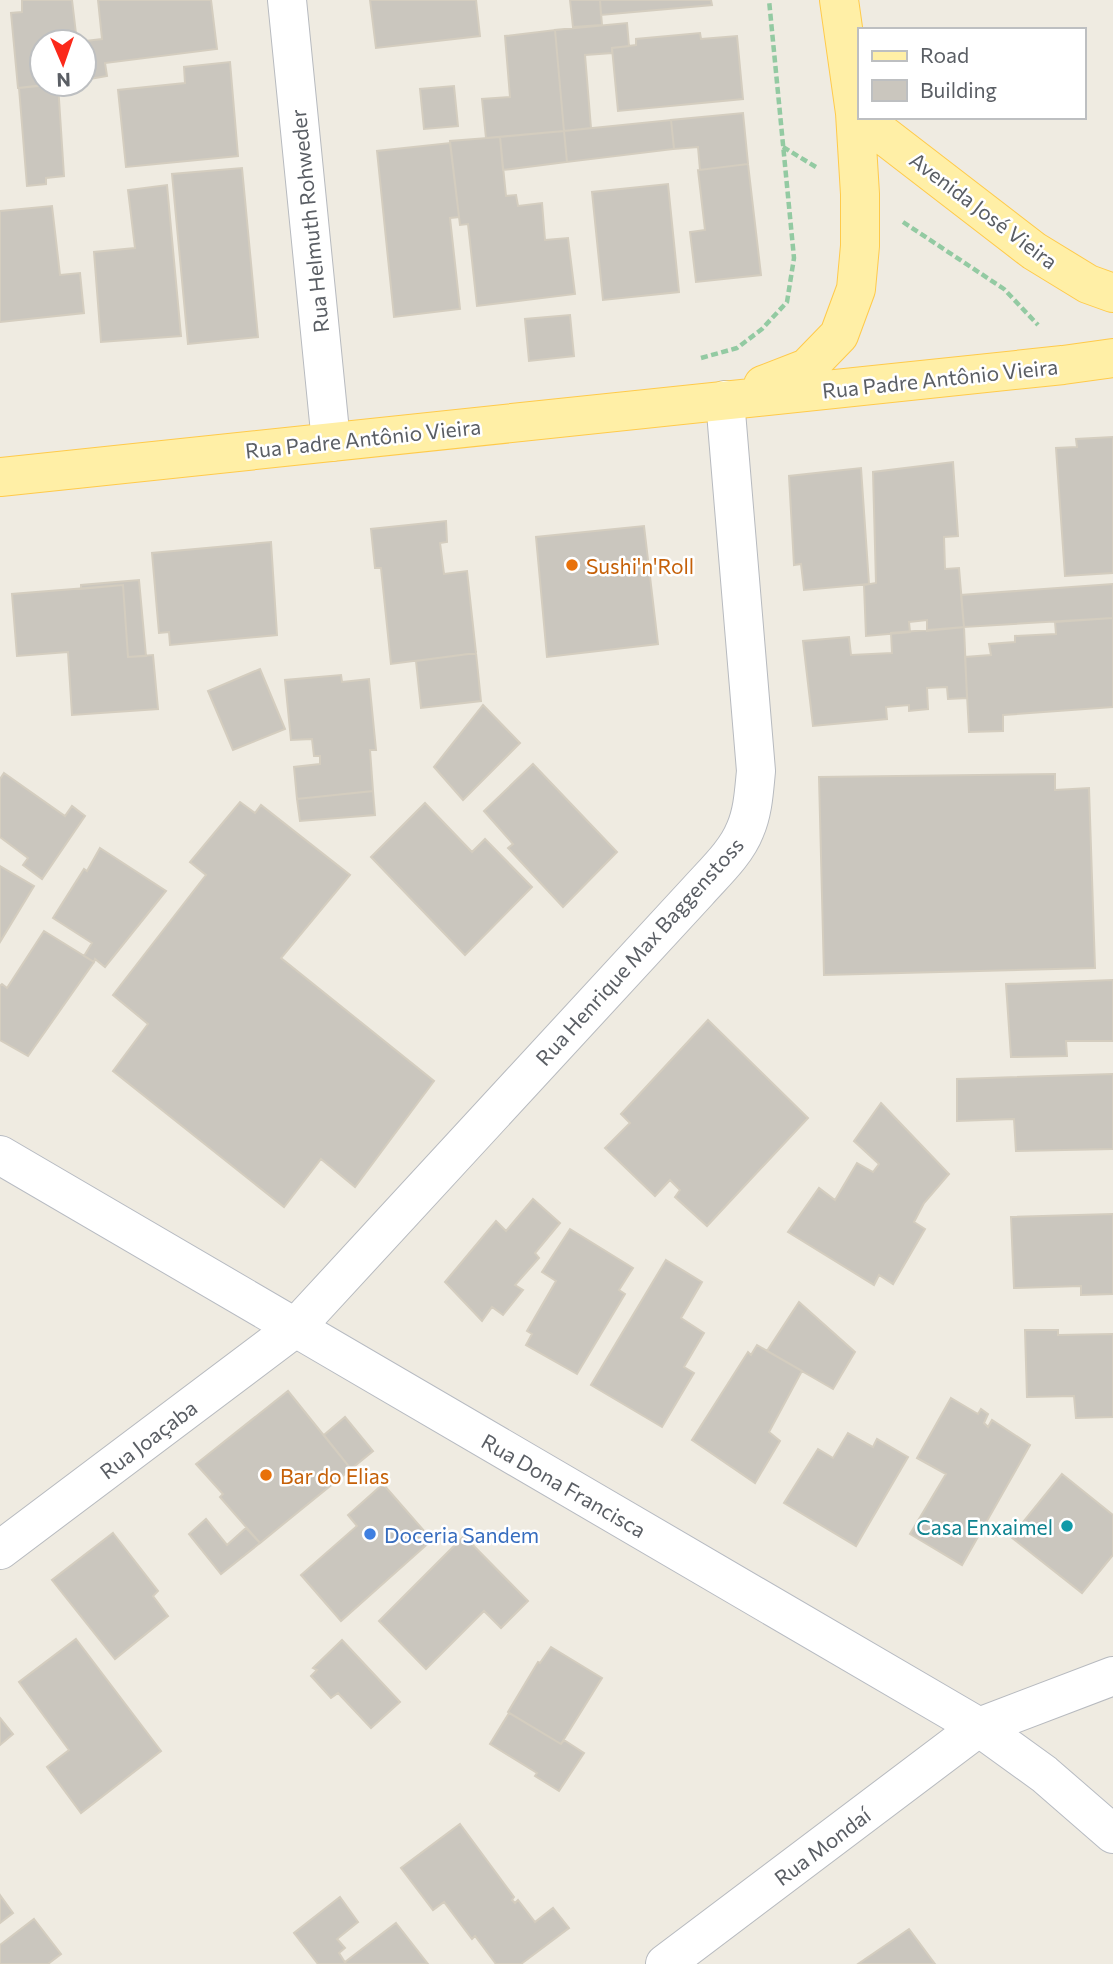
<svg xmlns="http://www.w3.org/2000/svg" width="1113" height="1964" font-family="Commissioner,sans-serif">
  <rect width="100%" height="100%" fill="#efebe1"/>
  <path fill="#cac6be" stroke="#d4cdbf" stroke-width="2" d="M 22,0 L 72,0 L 77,42 L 102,39 L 98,0 L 211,0 L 217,49 L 105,63 L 107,76 L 84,80 L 84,42 L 42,42 L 42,84 L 52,84 L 18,88 L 11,13 L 22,12 Z
    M 370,0 L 476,0 L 480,36 L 376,48 Z
    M 570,0 L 600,0 L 602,25 L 573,27 Z
    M 600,0 L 711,0 L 712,5 L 601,15 Z
    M 627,23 L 629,46 L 612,48 L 612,53 L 585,55 L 591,128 L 564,131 L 555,30 Z
    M 555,30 L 564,131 L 486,138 L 482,99 L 510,97 L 505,36 Z
    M 700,33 L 701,39 L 737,36 L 743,99 L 618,111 L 612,48 L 636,45 L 636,39 Z
    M 230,62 L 238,156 L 126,167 L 118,90 L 185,83 L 184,67 Z
    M 58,84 L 64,176 L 46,178 L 46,184 L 27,186 L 19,88 Z
    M 454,86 L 458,126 L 424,129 L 420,89 Z
    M 743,113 L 748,164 L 700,170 L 698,147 L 674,149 L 671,120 Z
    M 671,120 L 674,149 L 567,162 L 564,131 Z
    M 564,131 L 567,162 L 503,170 L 500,137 Z
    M 500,137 L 506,196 L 516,195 L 518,206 L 542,203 L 545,240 L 568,238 L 575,294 L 477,306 L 468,224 L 460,225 L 450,141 Z
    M 450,143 L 459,217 L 450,218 L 460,309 L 394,317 L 377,151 Z
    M 748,164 L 761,275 L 696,282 L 690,232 L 705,230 L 698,170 Z
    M 242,168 L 258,337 L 188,344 L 172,174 Z
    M 668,184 L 679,292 L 603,300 L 592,192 Z
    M 167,185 L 181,336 L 101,342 L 94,252 L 135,248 L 128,190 Z
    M 52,206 L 60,275 L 80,273 L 84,313 L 0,322 L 0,211 Z
    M 570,315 L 574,356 L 529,361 L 525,319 Z
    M 1113,437 L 1113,573 L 1065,576 L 1056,448 L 1077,447 L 1076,439 Z
    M 953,462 L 958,536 L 944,537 L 945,569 L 959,568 L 964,627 L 927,631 L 927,620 L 909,622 L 910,632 L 866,636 L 864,585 L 876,583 L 873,472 Z
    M 861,468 L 869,584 L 804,590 L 801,564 L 794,565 L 789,476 Z
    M 446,521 L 447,542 L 440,543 L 444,574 L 467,571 L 476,653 L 391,664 L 381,568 L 375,568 L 371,529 Z
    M 644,526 L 658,644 L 547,657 L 536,537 Z
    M 271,542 L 277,635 L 170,645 L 169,632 L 159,633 L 152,553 Z
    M 139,580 L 146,656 L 128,657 L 123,585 L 81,589 L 81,585 Z
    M 1113,584 L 1113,618 L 964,627 L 961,595 Z
    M 123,585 L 128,657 L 153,655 L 158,709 L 72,715 L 68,652 L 17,656 L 12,594 Z
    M 1113,618 L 1113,707 L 1003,715 L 1003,731 L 969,732 L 965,657 L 991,655 L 989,644 L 1015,642 L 1015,636 L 1056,634 L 1055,622 Z
    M 964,627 L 967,698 L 948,699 L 947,687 L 927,688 L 928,709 L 909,711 L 909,705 L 886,707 L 887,719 L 813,726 L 803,641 L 849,637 L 851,655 L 892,653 L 891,633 Z
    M 476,653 L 481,701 L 421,708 L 416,661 Z
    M 260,669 L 285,729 L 233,750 L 208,691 Z
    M 341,675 L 342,682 L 369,679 L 376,750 L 370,750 L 373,791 L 297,799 L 294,767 L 320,764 L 320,756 L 314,756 L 312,739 L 291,740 L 285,680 Z
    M 483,705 L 520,743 L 463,800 L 434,767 Z
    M 533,764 L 617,852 L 563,907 L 508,848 L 513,844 L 484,811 Z
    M 4,773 L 65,816 L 72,806 L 85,816 L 42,879 L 23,865 L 28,858 L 0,837 L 0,779 Z
    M 1055,774 L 1055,790 L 1089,788 L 1095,968 L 824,975 L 819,777 Z
    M 373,791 L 375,815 L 300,821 L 297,799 Z
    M 240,802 L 255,813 L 261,805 L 350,875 L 281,958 L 434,1081 L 355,1187 L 321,1159 L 284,1207 L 113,1071 L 148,1024 L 113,995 L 206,875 L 190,862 Z
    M 425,803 L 472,852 L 485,839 L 532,887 L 465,955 L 371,857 Z
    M 100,848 L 166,891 L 105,967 L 95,959 L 94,962 L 84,956 L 92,943 L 53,918 L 84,869 L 87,871 Z
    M 0,866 L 34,886 L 0,942 Z
    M 44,931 L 94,962 L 28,1056 L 0,1040 L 0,986 L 2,984 L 7,988 Z
    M 1113,980 L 1113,1041 L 1066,1041 L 1067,1056 L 1011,1057 L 1006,984 Z
    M 708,1020 L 808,1118 L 707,1226 L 675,1197 L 680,1190 L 670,1180 L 655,1196 L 605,1148 L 630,1123 L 621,1114 Z
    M 1113,1074 L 1113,1149 L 1016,1151 L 1014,1119 L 957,1121 L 957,1079 Z
    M 881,1103 L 949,1174 L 924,1203 L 914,1222 L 925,1229 L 893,1284 L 879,1275 L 874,1285 L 788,1232 L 819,1188 L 835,1200 L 857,1163 L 873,1172 L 879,1164 L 854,1141 Z
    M 533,1199 L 560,1223 L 535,1253 L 539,1258 L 515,1285 L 523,1290 L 503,1315 L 492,1307 L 482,1321 L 445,1282 L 496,1221 L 506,1231 Z
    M 1113,1214 L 1113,1294 L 1081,1295 L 1081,1286 L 1014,1288 L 1011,1217 Z
    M 570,1229 L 633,1268 L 619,1290 L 625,1294 L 577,1374 L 526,1345 L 532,1334 L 527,1331 L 556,1281 L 542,1272 Z
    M 666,1260 L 702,1282 L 681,1318 L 704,1333 L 684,1367 L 694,1373 L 662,1427 L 591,1385 Z
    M 799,1302 L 855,1352 L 833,1389 L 767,1351 Z
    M 1025,1330 L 1058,1330 L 1058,1335 L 1113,1334 L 1113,1417 L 1076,1418 L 1074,1396 L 1027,1397 Z
    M 757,1345 L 802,1371 L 769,1432 L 780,1441 L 755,1483 L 692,1440 L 748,1352 L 751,1355 Z
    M 288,1391 L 351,1469 L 260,1543 L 220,1497 L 223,1494 L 196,1464 Z
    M 951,1398 L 978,1414 L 981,1409 L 988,1414 L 984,1423 L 988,1427 L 992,1420 L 1030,1445 L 962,1565 L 910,1534 L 946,1474 L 917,1458 Z
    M 345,1417 L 373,1451 L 351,1469 L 324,1435 Z
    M 848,1433 L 873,1447 L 877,1439 L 908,1457 L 856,1546 L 784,1503 L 818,1449 L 833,1458 Z
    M 1062,1474 L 1113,1515 L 1113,1555 L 1082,1593 L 1011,1537 Z
    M 383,1484 L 432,1540 L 341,1621 L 301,1575 L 357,1526 L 348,1515 Z
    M 206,1519 L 227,1545 L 246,1528 L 260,1543 L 221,1574 L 189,1534 Z
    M 113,1533 L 158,1591 L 153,1596 L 168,1616 L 115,1659 L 52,1580 Z
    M 464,1536 L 528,1601 L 501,1628 L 484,1611 L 426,1669 L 379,1621 Z
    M 76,1639 L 161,1751 L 81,1813 L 47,1767 L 69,1750 L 19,1682 Z
    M 342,1640 L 400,1702 L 371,1728 L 338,1693 L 331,1698 L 311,1676 L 317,1670 L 313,1668 Z
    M 551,1647 L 602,1678 L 561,1744 L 508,1712 L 538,1662 L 540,1663 Z
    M 509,1713 L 561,1744 L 564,1740 L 584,1753 L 559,1791 L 535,1776 L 537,1773 L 490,1744 Z
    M 0,1718 L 13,1734 L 0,1745 Z
    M 460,1824 L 514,1897 L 512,1900 L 515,1903 L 518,1900 L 535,1922 L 553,1908 L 569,1928 L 521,1964 L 496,1964 L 475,1936 L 472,1939 L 444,1902 L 433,1910 L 401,1868 Z
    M 0,1895 L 13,1913 L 0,1923 Z
    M 340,1897 L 358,1922 L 337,1939 L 345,1948 L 339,1953 L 346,1964 L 318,1964 L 294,1933 Z
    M 34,1919 L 61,1954 L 48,1964 L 0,1964 L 0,1945 Z
    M 396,1923 L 428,1964 L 346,1964 L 345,1962 Z
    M 909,1929 L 935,1964 L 858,1964 Z"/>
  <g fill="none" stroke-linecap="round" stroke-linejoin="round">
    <defs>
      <path id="minor" d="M 287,0 L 331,442
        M 0,1550 L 295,1328 L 698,891 C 714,873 736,853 745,830 C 753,812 754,791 756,771 L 725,400
        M 665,1964 L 979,1727 L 1113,1676"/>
      <path id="secondary" d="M 0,1155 L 979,1727 L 1044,1774 L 1113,1834"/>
      <path id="primary" d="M 860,117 L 1034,251 L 1088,284 L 1113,293
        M 763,385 L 807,368 L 839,335 L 856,289 L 860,246 L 860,194 L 855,113 L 839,0
        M 0,477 L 1063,365 L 1113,358"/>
    </defs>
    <use href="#minor" stroke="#b7babf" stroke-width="40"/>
    <use href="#secondary" stroke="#b7bbc2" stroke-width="40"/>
    <use href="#primary" stroke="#ffca4a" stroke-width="40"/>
    <path stroke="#93caa2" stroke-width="4.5" stroke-dasharray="7 3.5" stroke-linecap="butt" d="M 783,147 L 816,167
      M 903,222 L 1004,289 L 1038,325
      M 701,358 L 737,348 L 762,329 L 787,302 L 794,258 L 769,0"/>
    <use href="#minor" stroke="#fff" stroke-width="38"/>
    <use href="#secondary" stroke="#fff" stroke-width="38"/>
    <use href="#primary" stroke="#ffefa6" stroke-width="38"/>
  </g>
  <g fill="#e8710a" stroke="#fff" stroke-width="2.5">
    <circle cx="572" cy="565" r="7"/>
    <circle cx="266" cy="1475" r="7"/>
  </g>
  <circle fill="#0f9aa8" stroke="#fff" stroke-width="2.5" cx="1067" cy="1526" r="7"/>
  <circle fill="#3f7fe0" stroke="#fff" stroke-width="2.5" cx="370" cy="1534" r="7"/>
  <g text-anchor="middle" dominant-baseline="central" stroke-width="5" stroke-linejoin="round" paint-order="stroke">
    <g font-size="21" fill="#5a5e64" stroke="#fff">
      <text transform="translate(984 210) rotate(37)">Avenida José Vieira</text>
      <text transform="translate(309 221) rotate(-96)">Rua Helmuth Rohweder</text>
      <text transform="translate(940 378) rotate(-6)">Rua Padre Antônio Vieira</text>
      <text transform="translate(363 438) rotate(-6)">Rua Padre Antônio Vieira</text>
      <text transform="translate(639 951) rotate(-48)">Rua Henrique Max Baggenstoss</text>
      <text transform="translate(148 1439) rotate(-37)">Rua Joaçaba</text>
      <text transform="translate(564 1485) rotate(30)">Rua Dona Francisca</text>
      <text transform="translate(822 1846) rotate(-37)">Rua Mondaí</text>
    </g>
    <g font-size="21" fill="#c56008" stroke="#fff" text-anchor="start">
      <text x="586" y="565">Sushi'n'Roll</text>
      <text x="280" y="1475">Bar do Elias</text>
    </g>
    <g font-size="21" fill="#0d838f" stroke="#fff" text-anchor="end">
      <text x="1053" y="1526">Casa Enxaimel</text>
    </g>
    <g font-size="21" fill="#366cbe" stroke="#fff" text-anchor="start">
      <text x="384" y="1534">Doceria Sandem</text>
    </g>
  </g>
  <rect x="858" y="28" width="228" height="91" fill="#ffffff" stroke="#bdbfc1" stroke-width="2"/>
  <rect x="872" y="51" width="35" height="10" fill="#ffefa6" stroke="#bdbfc1" stroke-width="2"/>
  <text x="920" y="63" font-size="21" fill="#5a5e64">Road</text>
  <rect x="872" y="80" width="35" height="21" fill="#cac6be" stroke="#bdbfc1" stroke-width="2"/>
  <text x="920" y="98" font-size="21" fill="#5a5e64">Building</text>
  <g transform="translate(63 63) rotate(178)"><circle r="33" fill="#ffffff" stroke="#bdbfc1" stroke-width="2"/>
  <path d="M0-5L12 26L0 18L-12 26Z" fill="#fb291a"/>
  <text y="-10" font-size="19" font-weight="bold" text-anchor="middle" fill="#5a5e64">N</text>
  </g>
</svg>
